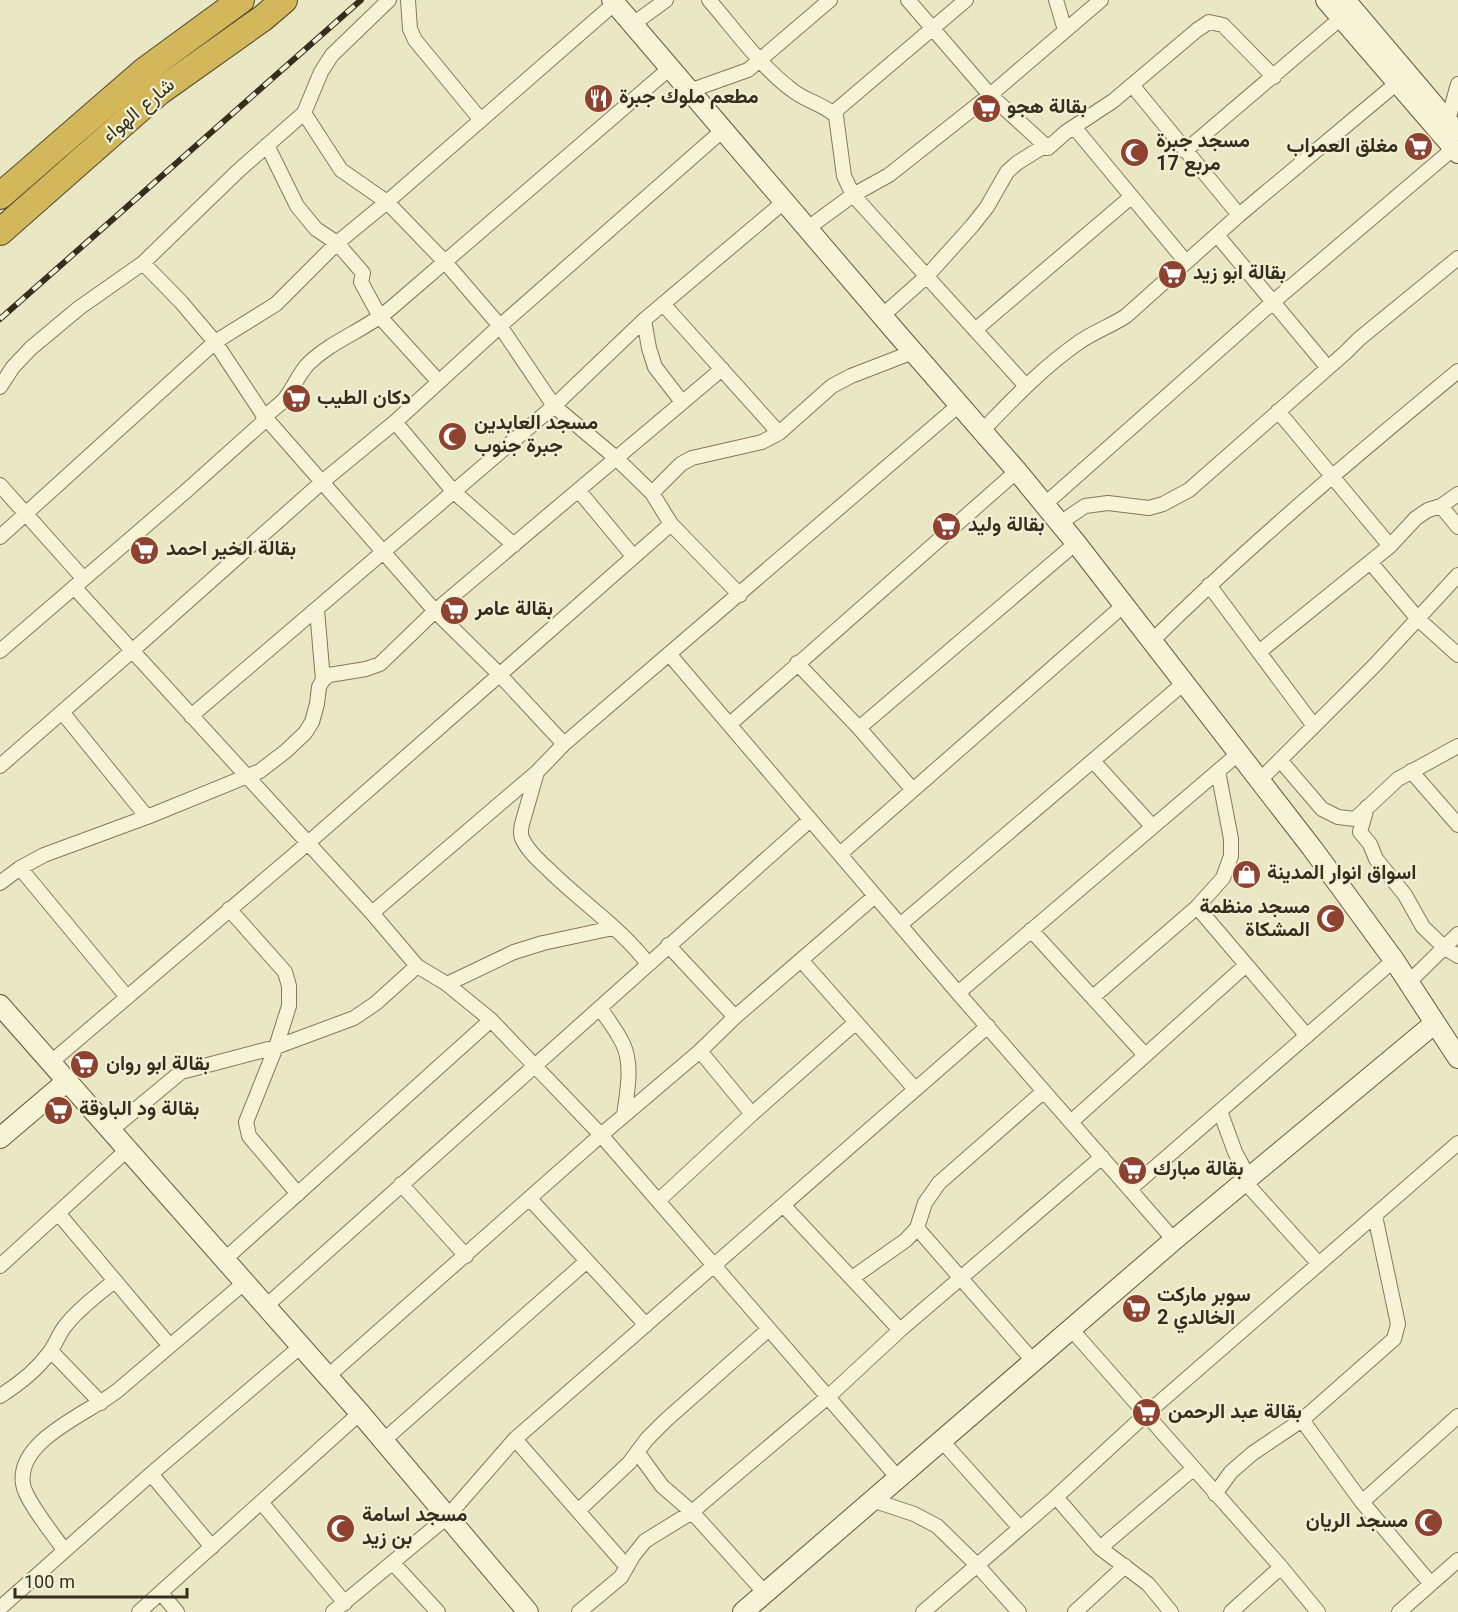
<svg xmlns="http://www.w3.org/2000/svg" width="1458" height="1612" font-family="Georgia,Vazirmatn,serif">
  <rect width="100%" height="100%" fill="#eae7c4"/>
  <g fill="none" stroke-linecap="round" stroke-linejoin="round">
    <defs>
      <path id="street" d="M 408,0 L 410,29 L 415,40 L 480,119
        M 709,0 C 735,30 760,66 792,90 C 805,101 824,104 836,116 L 844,176 L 853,195 L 1026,386
        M 908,0 L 990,95 L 1048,148
        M 1056,0 L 1065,30
        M 633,24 L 666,0
        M 1132,85 L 1239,215
        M 689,91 L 748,70 L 830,0
        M 304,113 L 341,170 L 387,202 L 445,262 L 500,326 L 554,406 L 616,458 L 652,493 L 671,524 L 740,595
        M 833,113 L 966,0
        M 1448,120 L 1458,84
        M 1074,127 L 1186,262
        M 267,145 L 297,206 L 316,229 L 337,243 L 363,273 L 361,282 L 380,317 L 439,382
        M 1185,151 L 1341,18
        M 808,228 L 853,195 L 889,175 L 990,95 L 1101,0
        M 1217,235 L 1328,368
        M 143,263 L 181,302 L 215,342 L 264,416 L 322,482 L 435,611 L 499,674 L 564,744
        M 663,304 L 779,433
        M 882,316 L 927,276 L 972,226 L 987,207 L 1007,172 L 1017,163 L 1041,148 L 1048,148 L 1066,132 L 1113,101 L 1197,30 L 1209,22 L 1223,25 L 1274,77
        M 644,320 L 649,348 L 655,367 L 682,402
        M 975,330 L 1131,197
        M 0,387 L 13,367 L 31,348 L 79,308 L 143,263 L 238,171 L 304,113 L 321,72 L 332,55 L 389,0
        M 1278,411 L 1390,546
        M 395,422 L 453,491 L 514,545
        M 982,431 C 1012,400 1042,368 1078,343 C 1093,332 1111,326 1126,316 L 1239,215 L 1397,83
        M 0,485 L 83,578
        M 579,491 L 633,556
        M 652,493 L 681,464 L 692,458 L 762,442 L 779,433 L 832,386 L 851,376 L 913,352
        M 1045,504 L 1273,302 L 1454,148
        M 1441,506 L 1458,527
        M 1060,523 L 1085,506 L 1108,503 L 1149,508 L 1163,504 L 1189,490 L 1345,353 L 1359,339 L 1458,258
        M 0,537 L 215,342 L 276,304 L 337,243 L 387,202 L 615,3
        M 1371,563 L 1418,619 L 1458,655
        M 1209,585 L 1314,726
        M 74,587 L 372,913 L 417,966 L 447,984 L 491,1020 L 601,1135 L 898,1478
        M 317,610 L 323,680
        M 1152,641 C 1249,545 1353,458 1458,371
        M 0,651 L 185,492 L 261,424 C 266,413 275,409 283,401 C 293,390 298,374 309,363 C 333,340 365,330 390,309 L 670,68
        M 1259,652 L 1390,546 L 1416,518 L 1428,510 L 1441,506 L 1458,494
        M 670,655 L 958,993 L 1174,1240
        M 797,663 L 859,728 L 913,790
        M 62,712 L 147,817
        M 191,716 L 554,406 L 644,320 L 785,201
        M 730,724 L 1017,471
        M 859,728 L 1076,543
        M 1280,760 L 1322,809 L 1338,817 L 1355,819 L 1398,779 L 1458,746
        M 1093,761 L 1152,826
        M 0,766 L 132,651 L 322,482 L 395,422 L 500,326 L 723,130
        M 1411,771 L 1458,825
        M 537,772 L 522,824 C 521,829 520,833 522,838 C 527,850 539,861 549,870 C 581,902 621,928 648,964
        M 1259,781 L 1375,665 L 1458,575
        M 1367,807 L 1360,832 L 1370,844 L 1376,859 L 1405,895 L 1423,927 L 1445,948 L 1458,956
        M 840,854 L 1124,605
        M 20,868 L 127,997
        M 0,883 L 20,868 L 44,855 L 147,817 L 260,771 L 286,751 L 305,733 L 312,722 L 317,704 L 319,687 L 323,680 L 329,675 L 366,669 L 380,664 L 435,611 L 722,369
        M 1197,907 L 1307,1036
        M 229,909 L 285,972 L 289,986 L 289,1006 L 276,1047 L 246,1122 L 249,1136 L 298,1194
        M 372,913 L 537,772 L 564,744 L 959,405
        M 900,925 L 1184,683
        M 1031,930 L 1145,1055
        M 668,945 L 735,1017
        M 801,960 L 915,1089
        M 1408,983 L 1458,934
        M 447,984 L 514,952 L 543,943 L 613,928
        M 958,993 L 1238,754
        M 1093,997 L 1197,907 L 1223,878 L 1231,856 L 1231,839 L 1218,771
        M 600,1008 C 608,1020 617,1031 623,1044 C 633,1065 627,1093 624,1115
        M 700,1051 L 752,1114
        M 50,1063 L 308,843 L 671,524
        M 1220,1111 L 1235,1152 L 1249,1178
        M 1072,1121 L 1246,965
        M 111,1130 L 181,1072 L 276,1047 L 354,1018 L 376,1003 L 417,966
        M 1245,1182 L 1319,1264
        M 401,1184 L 466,1256
        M 1130,1189 L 1394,960
        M 530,1199 L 646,1325
        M 659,1200 L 752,1114 L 855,1023
        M 784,1206 L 900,1330
        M 58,1213 L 170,1346
        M 917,1228 L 1034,1362
        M 225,1259 L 491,1020
        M 0,1266 L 128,1149
        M 852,1278 L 906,1240 L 917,1228 L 925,1203 L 939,1183 L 1044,1091
        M 266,1306 L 810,820
        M 1071,1329 L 1281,1567 L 1318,1612
        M 51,1351 L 101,1403
        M 327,1377 L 601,1135 L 700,1051 L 735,1017 L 875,896
        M 0,1396 C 19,1384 36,1371 49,1353 C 56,1344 59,1333 66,1325 C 79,1308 98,1295 114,1281
        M 1302,1420 L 1362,1502 L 1431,1584
        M 515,1439 L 627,1567
        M 384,1440 L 587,1261
        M 942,1441 L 1020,1528
        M 638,1453 L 662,1486 L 692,1512 L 765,1593
        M 151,1474 L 212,1547
        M 1215,1494 L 1231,1472 L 1253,1453 L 1302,1420 L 1394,1339 L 1398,1324 L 1375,1216
        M 1056,1497 L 1100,1548 L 1148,1584 L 1171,1612
        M 872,1500 L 914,1514 L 937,1526 L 977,1565 L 1019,1612
        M 261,1502 L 345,1603
        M 1362,1502 L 1458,1416
        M 579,1510 L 629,1463 L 647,1439 L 666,1420 L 769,1329
        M 1100,1548 L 1193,1469
        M 64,1550 C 54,1535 25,1500 23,1484 C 16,1440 89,1413 117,1391 L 244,1283
        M 393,1563 L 438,1612
        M 161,1593 L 177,1612
        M 0,1608 L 151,1474 L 300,1347
        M 139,1612 L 360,1413
        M 333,1612 L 447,1517 L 515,1439 L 988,1026
        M 579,1612 L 621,1577 L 633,1556 L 645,1541 L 692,1512 L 726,1483 L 829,1396 L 900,1330 L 1102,1157
        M 923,1612 L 1056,1497 L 1145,1415 L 1458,1143
        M 1075,1612 L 1125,1566
        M 1231,1612 L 1281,1567
        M 1399,1612 L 1458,1560"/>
      <path id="secondary" d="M 612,0 L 895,331 L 1017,471 L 1076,543 L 1312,848 L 1394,960 L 1458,1058
        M 1326,0 L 1458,153
        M 1345,0 L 1456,131
        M 0,1005 L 360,1413 L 528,1612
        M 0,1138 L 66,1082
        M 743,1612 L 1174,1240 L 1435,1023"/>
      <path id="highway" d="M 0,196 L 144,71 L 241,0
        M 0,232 L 159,92 L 263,18 L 284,0"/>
    </defs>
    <use href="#street" stroke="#84795c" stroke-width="16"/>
    <use href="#secondary" stroke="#655a3f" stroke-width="22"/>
    <use href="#highway" stroke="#524730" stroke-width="28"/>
    <use href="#street" stroke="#f6f3d7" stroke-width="14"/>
    <use href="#secondary" stroke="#f6f3d7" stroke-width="20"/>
    <use href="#highway" stroke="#d3b75b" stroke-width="26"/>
    <defs>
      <path id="rail" d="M 0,319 L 361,0"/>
    </defs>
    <use href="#rail" stroke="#352e1f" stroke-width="6"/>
    <use href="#rail" stroke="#f2f0d3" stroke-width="4" stroke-dasharray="11" stroke-linecap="butt"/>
  </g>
  <defs>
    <symbol id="restaurant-disc" viewBox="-11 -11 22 22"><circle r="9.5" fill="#8e4331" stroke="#f2f0d3"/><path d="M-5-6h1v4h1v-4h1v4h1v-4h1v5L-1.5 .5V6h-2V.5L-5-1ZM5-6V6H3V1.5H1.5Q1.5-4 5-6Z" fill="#fff"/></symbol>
    <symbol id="supermarket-disc" viewBox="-11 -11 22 22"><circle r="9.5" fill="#8e4331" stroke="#f2f0d3"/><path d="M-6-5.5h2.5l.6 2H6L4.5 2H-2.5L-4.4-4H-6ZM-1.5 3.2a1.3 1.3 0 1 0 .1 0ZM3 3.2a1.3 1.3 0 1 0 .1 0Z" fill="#fff"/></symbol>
    <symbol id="mosque-disc" viewBox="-11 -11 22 22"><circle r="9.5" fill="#8e4331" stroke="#f2f0d3"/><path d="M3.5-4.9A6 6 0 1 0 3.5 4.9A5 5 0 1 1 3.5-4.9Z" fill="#fff"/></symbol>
    <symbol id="shop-disc" viewBox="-11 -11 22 22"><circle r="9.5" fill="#8e4331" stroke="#f2f0d3"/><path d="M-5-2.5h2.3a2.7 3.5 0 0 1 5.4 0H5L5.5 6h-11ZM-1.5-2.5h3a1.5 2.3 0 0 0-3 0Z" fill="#fff"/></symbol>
  </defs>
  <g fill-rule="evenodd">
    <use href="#restaurant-disc" x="582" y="82" width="33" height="33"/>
    <use href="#supermarket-disc" x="970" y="92" width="33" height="33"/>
    <use href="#supermarket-disc" x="1402" y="130" width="33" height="33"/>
    <use href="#mosque-disc" x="1118" y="136" width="33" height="33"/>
    <use href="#supermarket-disc" x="1156" y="258" width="33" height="33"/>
    <use href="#supermarket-disc" x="280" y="382" width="33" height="33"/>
    <use href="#mosque-disc" x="436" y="420" width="33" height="33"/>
    <use href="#supermarket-disc" x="930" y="510" width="33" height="33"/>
    <use href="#supermarket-disc" x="128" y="534" width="33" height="33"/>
    <use href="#supermarket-disc" x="438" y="594" width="33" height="33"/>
    <use href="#shop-disc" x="1230" y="858" width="33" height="33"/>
    <use href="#mosque-disc" x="1314" y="902" width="33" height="33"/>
    <use href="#supermarket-disc" x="68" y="1048" width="33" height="33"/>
    <use href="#supermarket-disc" x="42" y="1094" width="33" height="33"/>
    <use href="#supermarket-disc" x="1116" y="1154" width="33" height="33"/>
    <use href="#supermarket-disc" x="1120" y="1292" width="33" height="33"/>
    <use href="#supermarket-disc" x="1130" y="1396" width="33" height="33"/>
    <use href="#mosque-disc" x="1412" y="1506" width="33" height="33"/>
    <use href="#mosque-disc" x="324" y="1512" width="33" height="33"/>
  </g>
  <g text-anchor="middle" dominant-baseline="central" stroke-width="4.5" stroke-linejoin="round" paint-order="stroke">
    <g font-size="20" font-weight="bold" fill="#352e1f" stroke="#f2f0d3" text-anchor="start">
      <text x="619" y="98">مطعم ملوك جبرة</text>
      <text x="1007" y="108">بقالة هجو</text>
      <text x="1156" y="142">مسجد جبرة<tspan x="1156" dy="23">مربع 17</tspan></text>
      <text x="1398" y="147" text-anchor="end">مغلق العمراب</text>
      <text x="1193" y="274">بقالة ابو زيد</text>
      <text x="317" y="399">دكان الطيب</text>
      <text x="474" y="424">مسجد العابدين<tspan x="474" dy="23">جبرة جنوب</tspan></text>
      <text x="968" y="526">بقالة وليد</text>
      <text x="166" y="550">بقالة الخير احمد</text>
      <text x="475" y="610">بقالة عامر</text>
      <text x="1267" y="874">اسواق انوار المدينة</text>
      <text x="1310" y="908" text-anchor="end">مسجد منظمة<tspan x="1310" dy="23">المشكاة</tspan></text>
      <text x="106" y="1065">بقالة ابو روان</text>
      <text x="79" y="1110">بقالة ود الباوقة</text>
      <text x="1153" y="1170">بقالة مبارك</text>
      <text x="1157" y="1296">سوبر ماركت<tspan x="1157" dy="23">الخالدي 2</tspan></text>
      <text x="1168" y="1413">بقالة عبد الرحمن</text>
      <text x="362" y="1516">مسجد اسامة<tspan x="362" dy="23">بن زيد</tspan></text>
      <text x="1408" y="1522" text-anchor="end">مسجد الريان</text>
    </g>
    <g font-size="20" fill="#352e1f" stroke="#f2f0d3">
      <text transform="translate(139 111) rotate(-40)">شارع الهواء</text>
    </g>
  </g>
  <path d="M15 1588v9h172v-9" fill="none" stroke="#352e1f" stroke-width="3"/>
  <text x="24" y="1588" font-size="18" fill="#352e1f" stroke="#f2f0d3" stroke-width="4.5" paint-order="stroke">100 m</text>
</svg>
